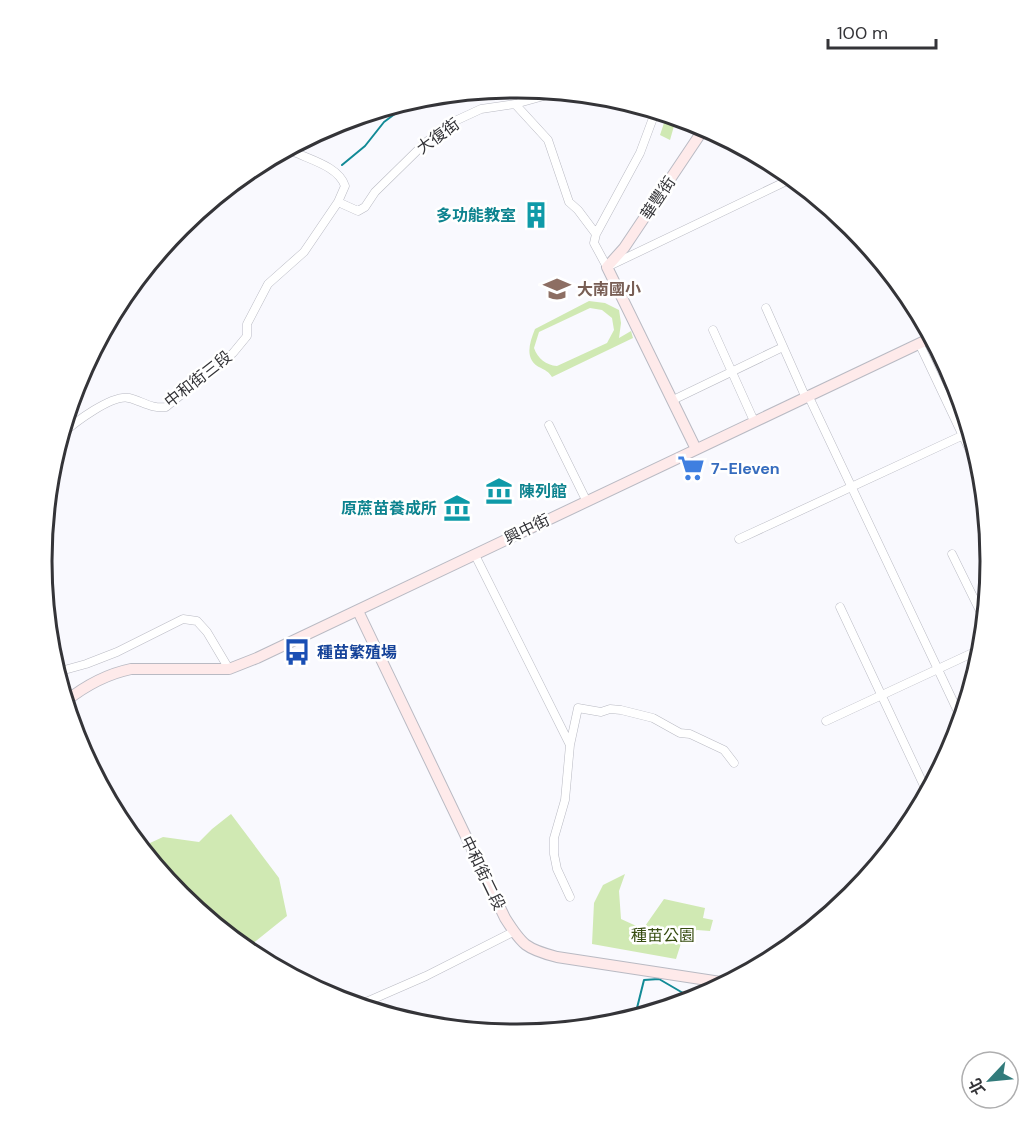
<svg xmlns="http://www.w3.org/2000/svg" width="1032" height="1122" font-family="'DM Sans','Noto Sans TC',sans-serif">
  <rect width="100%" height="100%" fill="#f9f9fe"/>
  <path fill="#d0e9b3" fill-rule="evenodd" d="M 667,114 L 681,118 L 674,126 L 670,140 L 660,135 Z
    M 589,301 L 605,303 L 619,310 L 621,323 L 619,338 L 631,331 L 633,338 L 552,377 C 548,371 546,371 541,368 C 524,360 529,344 535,329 ZM 590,308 L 602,310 L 612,318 L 614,330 L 607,343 L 557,366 C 546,365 538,359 534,348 L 539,332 Z
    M 231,814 L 279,878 L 287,916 L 251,945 L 247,949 L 248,951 L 181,896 L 173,886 L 171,879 L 147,853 L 150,843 L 163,837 L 199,842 L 212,829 Z
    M 625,874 L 619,891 L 621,919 L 643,929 L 664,899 L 705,908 L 703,918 L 713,920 L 710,931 L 697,930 L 683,937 L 676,959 L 592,944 L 594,903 L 603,885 Z"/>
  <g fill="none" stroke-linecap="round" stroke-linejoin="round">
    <path stroke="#128a96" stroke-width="2" d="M 342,165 L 365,146 L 384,122 L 415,99
      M 589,1028 L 593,1023 L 637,1008 L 644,980 L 659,979 L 695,1000"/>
    <defs>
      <path id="street" d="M 515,104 L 548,140 L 569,202 L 578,210 L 596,234
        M 656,110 L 640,153 L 596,234 L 594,243 L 607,267 L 793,178
        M 338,202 L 358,211 L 365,207 L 375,192 L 425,143 L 455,121 L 481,109 L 515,104 L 562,91
        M 766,308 L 805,396
        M 713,330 L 754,421
        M 919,343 L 981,474
        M 808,395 L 961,718
        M 673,400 L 783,347
        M 549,425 L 586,500
        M 62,434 C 74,423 112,394 129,398 C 142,401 151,409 166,407 L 233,353 L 247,336 L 247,324 L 268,284 L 304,252 L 338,202 L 345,186 C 339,167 311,160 294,152 L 290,147
        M 49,486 L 58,467 L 54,459
        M 739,539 L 970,432
        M 952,554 L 984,619
        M 475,555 L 570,745 L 565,800 L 554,838 L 554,854 L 557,869 L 570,897
        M 840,607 L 926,790
        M 57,672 L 86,664 L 117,652 L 183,619 L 197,621 L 207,632 L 229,669
        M 826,721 L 981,649
        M 570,745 L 578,708 L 601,712 L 610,709 L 621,710 L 653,718 L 680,733 L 690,734 L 724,750 L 734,763
        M 357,1006 L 426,976 L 513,932"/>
      <path id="secondary" d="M 696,449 L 607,267 L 624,248 L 705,127
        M 358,611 L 505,918 C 522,945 526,949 557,957 L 727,983
        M 66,701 C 85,686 107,674 131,669 L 229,669 L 257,658 L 931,338"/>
    </defs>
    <use href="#street" stroke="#b9bac3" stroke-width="9"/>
    <use href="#secondary" stroke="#b9bac3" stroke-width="12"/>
    <use href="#street" stroke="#fff" stroke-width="8"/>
    <use href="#secondary" stroke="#feeaea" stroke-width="10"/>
  </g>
  <defs>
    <symbol id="building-bare" viewBox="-9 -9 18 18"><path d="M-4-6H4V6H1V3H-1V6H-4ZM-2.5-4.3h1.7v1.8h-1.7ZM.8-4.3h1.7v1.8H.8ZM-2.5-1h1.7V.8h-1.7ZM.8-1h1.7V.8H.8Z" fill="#0f9aa8" stroke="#fff" stroke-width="2.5" paint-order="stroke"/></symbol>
    <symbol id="school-bare" viewBox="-9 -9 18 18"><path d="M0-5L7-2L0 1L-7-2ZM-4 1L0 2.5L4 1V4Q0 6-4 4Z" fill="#8d6e63" stroke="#fff" stroke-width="2.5" paint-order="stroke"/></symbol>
    <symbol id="supermarket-bare" viewBox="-9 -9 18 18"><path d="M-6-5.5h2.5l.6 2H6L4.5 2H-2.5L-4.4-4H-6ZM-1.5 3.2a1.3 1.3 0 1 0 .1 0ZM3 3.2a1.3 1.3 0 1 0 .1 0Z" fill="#3f7fe0" stroke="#fff" stroke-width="2.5" paint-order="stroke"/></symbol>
    <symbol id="museum-bare" viewBox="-9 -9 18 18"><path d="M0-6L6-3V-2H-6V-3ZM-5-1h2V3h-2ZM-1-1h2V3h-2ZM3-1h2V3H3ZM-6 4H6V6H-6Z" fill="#0f9aa8" stroke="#fff" stroke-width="2.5" paint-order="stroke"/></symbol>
    <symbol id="bus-bare" viewBox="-9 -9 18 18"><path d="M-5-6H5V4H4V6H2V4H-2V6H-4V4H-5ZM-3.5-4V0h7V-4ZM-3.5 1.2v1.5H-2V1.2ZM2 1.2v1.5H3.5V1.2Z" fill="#1a4fb4" stroke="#fff" stroke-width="2.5" paint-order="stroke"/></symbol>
  </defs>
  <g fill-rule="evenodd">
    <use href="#building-bare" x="517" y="196" width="38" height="38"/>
    <use href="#school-bare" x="538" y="270" width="38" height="38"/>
    <use href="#supermarket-bare" x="672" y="449" width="38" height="38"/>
    <use href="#museum-bare" x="480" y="472" width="38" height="38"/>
    <use href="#museum-bare" x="438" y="489" width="38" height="38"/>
    <use href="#bus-bare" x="278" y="633" width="38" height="38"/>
  </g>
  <g text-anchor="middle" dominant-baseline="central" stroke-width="5" stroke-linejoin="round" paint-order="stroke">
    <g font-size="16" fill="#343438" stroke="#fff">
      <text transform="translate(438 136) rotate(-36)">大復街</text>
      <text transform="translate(658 198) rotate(-56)">華豐街</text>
      <text transform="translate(198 379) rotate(-38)">中和街三段</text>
      <text transform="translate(527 529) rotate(-26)">興中街</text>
      <text transform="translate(483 873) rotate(64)">中和街二段</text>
    </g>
    <g font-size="16" font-weight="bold" fill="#0d838f" stroke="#fff" text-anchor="end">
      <text x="516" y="215">多功能教室</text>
      <text x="519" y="491" text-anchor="start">陳列館</text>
      <text x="437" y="508">原蔗苗養成所</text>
    </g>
    <g font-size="16" font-weight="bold" fill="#785e54" stroke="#fff" text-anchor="start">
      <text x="577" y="289">大南國小</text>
    </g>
    <g font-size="16" font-weight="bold" fill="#366cbe" stroke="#fff" text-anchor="start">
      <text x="711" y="468">7-Eleven</text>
    </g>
    <g font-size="16" font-weight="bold" fill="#164399" stroke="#fff" text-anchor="start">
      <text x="317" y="652">種苗繁殖場</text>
    </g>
    <g font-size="16" fill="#364c10" stroke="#fff">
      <text x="663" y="935">種苗公園</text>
    </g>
  </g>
  <path d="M0 0H1032V1122H0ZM515 98H517A463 463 0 0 1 980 561V561A463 463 0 0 1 517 1024H515A463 463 0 0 1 52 561V561A463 463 0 0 1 515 98Z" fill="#fff" fill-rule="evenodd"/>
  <path fill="none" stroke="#343438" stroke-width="3" d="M515 98H517A463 463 0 0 1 980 561V561A463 463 0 0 1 517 1024H515A463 463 0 0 1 52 561V561A463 463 0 0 1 515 98Z"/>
  <g transform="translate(990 1080) rotate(244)"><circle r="28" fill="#ffffff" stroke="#aeaeaf" stroke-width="1.5"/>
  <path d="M0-4.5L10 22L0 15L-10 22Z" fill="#327b7b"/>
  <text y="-9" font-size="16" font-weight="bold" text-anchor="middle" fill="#343438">北</text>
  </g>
  <path d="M828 39v9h108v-9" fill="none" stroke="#343438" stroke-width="3"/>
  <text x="837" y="39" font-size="18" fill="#343438" stroke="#ffffff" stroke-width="4.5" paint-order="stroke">100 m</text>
</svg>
